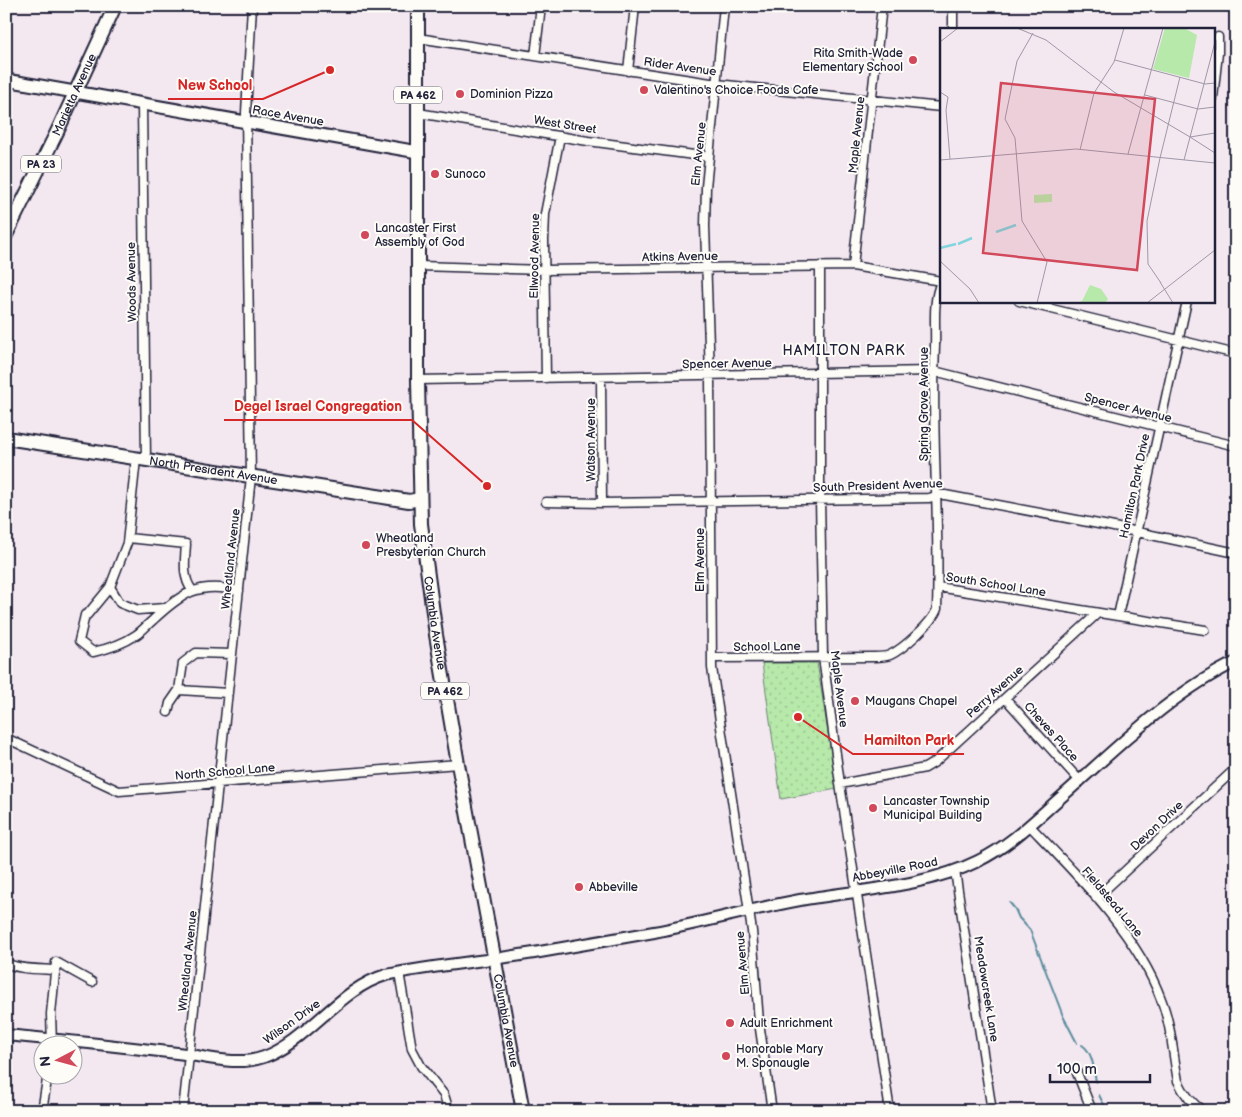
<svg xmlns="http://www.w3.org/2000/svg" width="1242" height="1117" font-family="'Balsamiq Sans',sans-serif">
  <defs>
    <pattern id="park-dots" width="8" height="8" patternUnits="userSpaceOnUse" patternTransform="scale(1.25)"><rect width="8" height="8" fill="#b7e9aa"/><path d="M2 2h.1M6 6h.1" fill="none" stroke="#9dc893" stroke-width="1.8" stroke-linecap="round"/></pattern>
  </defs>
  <rect width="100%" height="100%" fill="#f3e7f0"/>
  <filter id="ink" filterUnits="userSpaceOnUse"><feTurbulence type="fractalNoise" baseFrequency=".02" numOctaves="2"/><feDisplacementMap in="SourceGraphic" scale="10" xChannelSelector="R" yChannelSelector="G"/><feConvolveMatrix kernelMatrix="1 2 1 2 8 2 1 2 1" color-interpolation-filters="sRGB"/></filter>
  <g filter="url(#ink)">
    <path fill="url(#park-dots)" stroke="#6c8672" d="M 762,663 L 817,663 L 837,789 L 781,799 Z"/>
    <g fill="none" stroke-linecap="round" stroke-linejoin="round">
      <path stroke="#5c8d9c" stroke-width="2" d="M 1010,903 L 1015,909 L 1019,918 L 1030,930 L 1063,1016 L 1077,1043
        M 1082,1045 C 1093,1052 1094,1070 1096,1082
        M 1099,1095 L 1107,1111"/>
      <defs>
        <path id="minor" d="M 724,6 L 706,187 L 705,226 L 710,375 L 712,668 L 752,931 L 759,1022 L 772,1111
          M 953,29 L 953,6
          M 418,38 L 717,84 L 941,107
          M 535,56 L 541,6
          M 628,71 L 635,6
          M 1213,98 L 1218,53 L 1218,37
          M 142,104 L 146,460
          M 418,113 L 588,141 L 709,157
          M 419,266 L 545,270 L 853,266 L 941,281
          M 820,266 L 820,499 L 823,657 L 840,784 L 890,1111
          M 853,266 L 882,6
          M 1019,301 L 1236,354
          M 601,377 L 602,503
          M 546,378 L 544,240 L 545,214 L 560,136
          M 418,380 L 934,371 L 1236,446
          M 136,459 L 127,543 L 110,587 L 87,615 L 85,615 L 79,641 L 93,652 C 107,649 123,644 136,635 C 142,631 147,625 153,620 C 182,593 199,581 239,591
          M 546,502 L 602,503 L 929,498 L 939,495 L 945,495 L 1109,526 L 1236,553
          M 128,538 L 186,544 C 185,560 182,577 192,590
          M 110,587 L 120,603 L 138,610 L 165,608
          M 938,587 L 1205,630
          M 1118,616 L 1187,301
          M 712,658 L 874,657 C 879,657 885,657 890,655 C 903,649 932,623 937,609 C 940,521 931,433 935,346 C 936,324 932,303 941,282
          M 179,690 L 228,693
          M 1005,698 L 1080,781
          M 168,712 L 170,703 L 179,690 L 183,663 L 196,653 L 232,654
          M 6,738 L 119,791 L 458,764
          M 840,784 L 925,768 L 935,762 L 1098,613
          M 1030,826 C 1077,875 1137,934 1161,999 C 1171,1024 1173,1054 1178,1081 C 1184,1094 1191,1103 1203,1111
          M 955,871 L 992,1111
          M 1096,898 L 1234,770
          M 6,962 C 14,970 44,969 55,970
          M 399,972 L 412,1049 L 421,1066 L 444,1095 L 449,1111
          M 52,1044 L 51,1014 L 56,962 L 92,982
          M 1075,1068 L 1092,1111
          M 42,1111 L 48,1074
          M 183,1111 L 251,477 L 246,113 L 252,6"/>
        <path id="tertiary" d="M 6,1035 C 63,1040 120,1046 177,1053 C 205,1056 236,1067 264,1057 C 308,1041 340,988 386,975 C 435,965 485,961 534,953 C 574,946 614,939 654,932 C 703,923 751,909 800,900 C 857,890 926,887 978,861 C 1009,846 1033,822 1059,799 C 1113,752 1170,693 1236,662"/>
        <path id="secondary" d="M 6,80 L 418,152"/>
        <g id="primary">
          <path id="s1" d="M 418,6 L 418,380 L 421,524 L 436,635 L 458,764 L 523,1111"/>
          <path id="s2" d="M 6,235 L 57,132 L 115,6"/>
          <path id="s3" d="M 6,438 L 409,501 L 420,499"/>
        </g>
      </defs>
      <use href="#minor" stroke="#22223b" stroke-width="11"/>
      <use href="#tertiary" stroke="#22223b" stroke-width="14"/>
      <use href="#secondary" stroke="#22223b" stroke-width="15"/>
      <use href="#primary" stroke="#22223b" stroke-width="16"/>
      <use href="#minor" stroke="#fdfcf7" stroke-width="8"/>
      <use href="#tertiary" stroke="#fdfcf7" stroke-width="10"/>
      <use href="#secondary" stroke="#fdfcf7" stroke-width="11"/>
      <use href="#primary" stroke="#fdfcf7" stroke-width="12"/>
    </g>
  </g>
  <g fill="#d1495b" stroke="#fdfcf7" stroke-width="2">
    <circle cx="913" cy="60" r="5"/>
    <circle cx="644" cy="90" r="5"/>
    <circle cx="460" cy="94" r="5"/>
    <circle cx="435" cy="174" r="5"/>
    <circle cx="365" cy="235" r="5"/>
    <circle cx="366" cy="545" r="5"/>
    <circle cx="855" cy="701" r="5"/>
    <circle cx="873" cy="808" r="5"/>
    <circle cx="579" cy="887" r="5"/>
    <circle cx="730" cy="1023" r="5"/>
    <circle cx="726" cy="1056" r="5"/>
  </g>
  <g text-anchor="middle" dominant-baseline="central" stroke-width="4" stroke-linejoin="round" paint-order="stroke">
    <g fill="#fdfcf7" stroke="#646373" stroke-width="1">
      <rect x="394" y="86.5" width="48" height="17" rx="4"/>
      <rect x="21" y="155.5" width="40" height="17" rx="4"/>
      <rect x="421" y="682.5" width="48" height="17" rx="4"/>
    </g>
    <g font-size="11" font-weight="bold" fill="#22223b">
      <text x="418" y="95">PA 462</text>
      <text x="41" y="164">PA 23</text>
      <text x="445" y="691">PA 462</text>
    </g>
    <g font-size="12" fill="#22223b" stroke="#fdfcf7" text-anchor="start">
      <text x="903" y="53" text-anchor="end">Rita Smith-Wade<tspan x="903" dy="14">Elementary School</tspan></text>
      <text x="654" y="90">Valentino's Choice Foods Cafe</text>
      <text x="470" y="94">Dominion Pizza</text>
      <text x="445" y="174">Sunoco</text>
      <text x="375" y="228">Lancaster First<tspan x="375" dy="14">Assembly of God</tspan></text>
      <text x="376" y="538">Wheatland<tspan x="376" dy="14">Presbyterian Church</tspan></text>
      <text x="865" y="701">Maugans Chapel</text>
      <text x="883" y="801">Lancaster Township<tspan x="883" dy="14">Municipal Building</tspan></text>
      <text x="589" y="887">Abbeville</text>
      <text x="740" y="1023">Adult Enrichment</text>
      <text x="736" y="1049">Honorable Mary<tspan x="736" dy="14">M. Sponaugle</tspan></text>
    </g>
    <g font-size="12" fill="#22223b" stroke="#fdfcf7">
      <text transform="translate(680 67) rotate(8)">Rider Avenue</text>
      <text stroke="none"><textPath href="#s2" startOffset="156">Marietta Avenue</textPath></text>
      <text transform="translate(288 116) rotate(10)">Race Avenue</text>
      <text transform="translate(565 125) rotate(9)">West Street</text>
      <text transform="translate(857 135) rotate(-84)">Maple Avenue</text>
      <text transform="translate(699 154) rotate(-84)">Elm Avenue</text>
      <text transform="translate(535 256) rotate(-89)">Ellwood Avenue</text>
      <text transform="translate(680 257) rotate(-1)">Atkins Avenue</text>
      <text transform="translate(132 282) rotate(-91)">Woods Avenue</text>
      <text transform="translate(727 364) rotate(-1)">Spencer Avenue</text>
      <text transform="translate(924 404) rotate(-90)">Spring Grove Avenue</text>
      <text transform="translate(1128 408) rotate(14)">Spencer Avenue</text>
      <text transform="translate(591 440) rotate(-90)">Watson Avenue</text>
      <text stroke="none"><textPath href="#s3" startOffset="210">North President Avenue</textPath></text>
      <text transform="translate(878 486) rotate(-2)">South President Avenue</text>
      <text transform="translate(1135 486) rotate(-78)">Hamilton Park Drive</text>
      <text transform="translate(231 559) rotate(-84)">Wheatland Avenue</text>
      <text transform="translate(700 560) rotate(-90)">Elm Avenue</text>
      <text transform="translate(996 585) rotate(9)">South School Lane</text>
      <text stroke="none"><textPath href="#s1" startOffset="618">Columbia Avenue</textPath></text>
      <text transform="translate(767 647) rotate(-1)">School Lane</text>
      <text transform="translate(839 689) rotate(83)">Maple Avenue</text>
      <text transform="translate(995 692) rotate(-42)">Perry Avenue</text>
      <text transform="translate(1051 732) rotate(48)">Cheves Place</text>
      <text transform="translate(225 772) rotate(-5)">North School Lane</text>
      <text transform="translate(1157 826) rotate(-43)">Devon Drive</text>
      <text transform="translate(895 870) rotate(-11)">Abbeyville Road</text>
      <text transform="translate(1112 902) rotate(50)">Fieldstead Lane</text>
      <text transform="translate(188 961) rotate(-84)">Wheatland Avenue</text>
      <text transform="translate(743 963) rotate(-95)">Elm Avenue</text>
      <text transform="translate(986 989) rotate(81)">Meadowcreek Lane</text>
      <text stroke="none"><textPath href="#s1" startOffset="1022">Columbia Avenue</textPath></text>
      <text transform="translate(292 1022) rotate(-36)">Wilson Drive</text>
    </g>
    <g font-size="14" letter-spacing="1" fill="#22223b" stroke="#fdfcf7">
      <text x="844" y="350">HAMILTON PARK</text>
    </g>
  </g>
  <g transform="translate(940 28)">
    <rect width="275" height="275" fill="#f3e7f0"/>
    <path d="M 225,0 L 244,0 L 257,7 L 249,50 L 213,41 ZM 112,166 L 112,174 L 94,175 L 94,167 ZM 150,257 L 161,261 L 168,271 L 165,275 L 136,275 L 142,273 Z" fill="#b7e9aa"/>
    <path fill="none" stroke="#83d4dc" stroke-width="2.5" d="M 56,204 L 76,197M 18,216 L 32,210M 0,220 L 16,216"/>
    <path fill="none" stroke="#9f98a8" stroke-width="1" d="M 77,0 L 106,12 L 174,64 L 250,109M 93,5 L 77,33 L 65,91 L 75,110 L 82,193 L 107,234 L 97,275M 0,14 L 18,0M 175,32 L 265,56 L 275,55M 0,64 L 8,69 L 6,82 L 10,131M 205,67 L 258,81 L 275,79M 250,109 L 275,125M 250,109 L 275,105M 140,122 L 154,65 L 174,34 L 184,0M 188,126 L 223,0M 220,130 L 240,49M 220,130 L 207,193 L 208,236 L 221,255M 0,132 L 136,121 L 275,135M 244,132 L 275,14M 0,233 L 30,261 L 39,275M 220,254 L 233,275M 207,275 L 275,222"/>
    <path fill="#d1495b" fill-opacity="0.15" stroke="#d1495b" stroke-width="2.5" d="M 61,55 L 215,71 L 197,242 L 43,225 Z"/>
    <rect width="275" height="275" fill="none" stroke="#22223b" stroke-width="2.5"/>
  </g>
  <path fill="none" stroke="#d62828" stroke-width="2" d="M330 70L263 99H168M487 486L412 420H224M798 717L853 754H964"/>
  <g fill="#d62828" stroke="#fdfcf7" stroke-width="2">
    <circle cx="330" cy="70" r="5"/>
    <circle cx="487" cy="486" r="5"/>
    <circle cx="798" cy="717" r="5"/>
  </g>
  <g font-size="14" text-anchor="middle" font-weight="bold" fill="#d62828" stroke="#fdfcf7" stroke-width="4" stroke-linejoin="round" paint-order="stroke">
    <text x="215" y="90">New School</text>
    <text x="318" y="411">Degel Israel Congregation</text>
    <text x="909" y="745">Hamilton Park</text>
  </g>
  <rect width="1242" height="1117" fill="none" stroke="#fdfcf7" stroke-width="25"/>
  <rect x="12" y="12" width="1217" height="1092" fill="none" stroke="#22223b" stroke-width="2" filter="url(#ink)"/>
  <g transform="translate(58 1060) rotate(264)"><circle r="24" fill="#fdfcf7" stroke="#a5a5ac"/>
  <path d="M0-4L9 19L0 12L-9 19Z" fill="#d1495b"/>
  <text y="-8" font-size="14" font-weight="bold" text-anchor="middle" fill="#22223b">N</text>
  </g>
  <path d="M1050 1074v8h100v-8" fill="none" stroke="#22223b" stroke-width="2.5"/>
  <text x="1057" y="1074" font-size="15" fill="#22223b" stroke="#fdfcf7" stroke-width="4" paint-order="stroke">100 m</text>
</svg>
